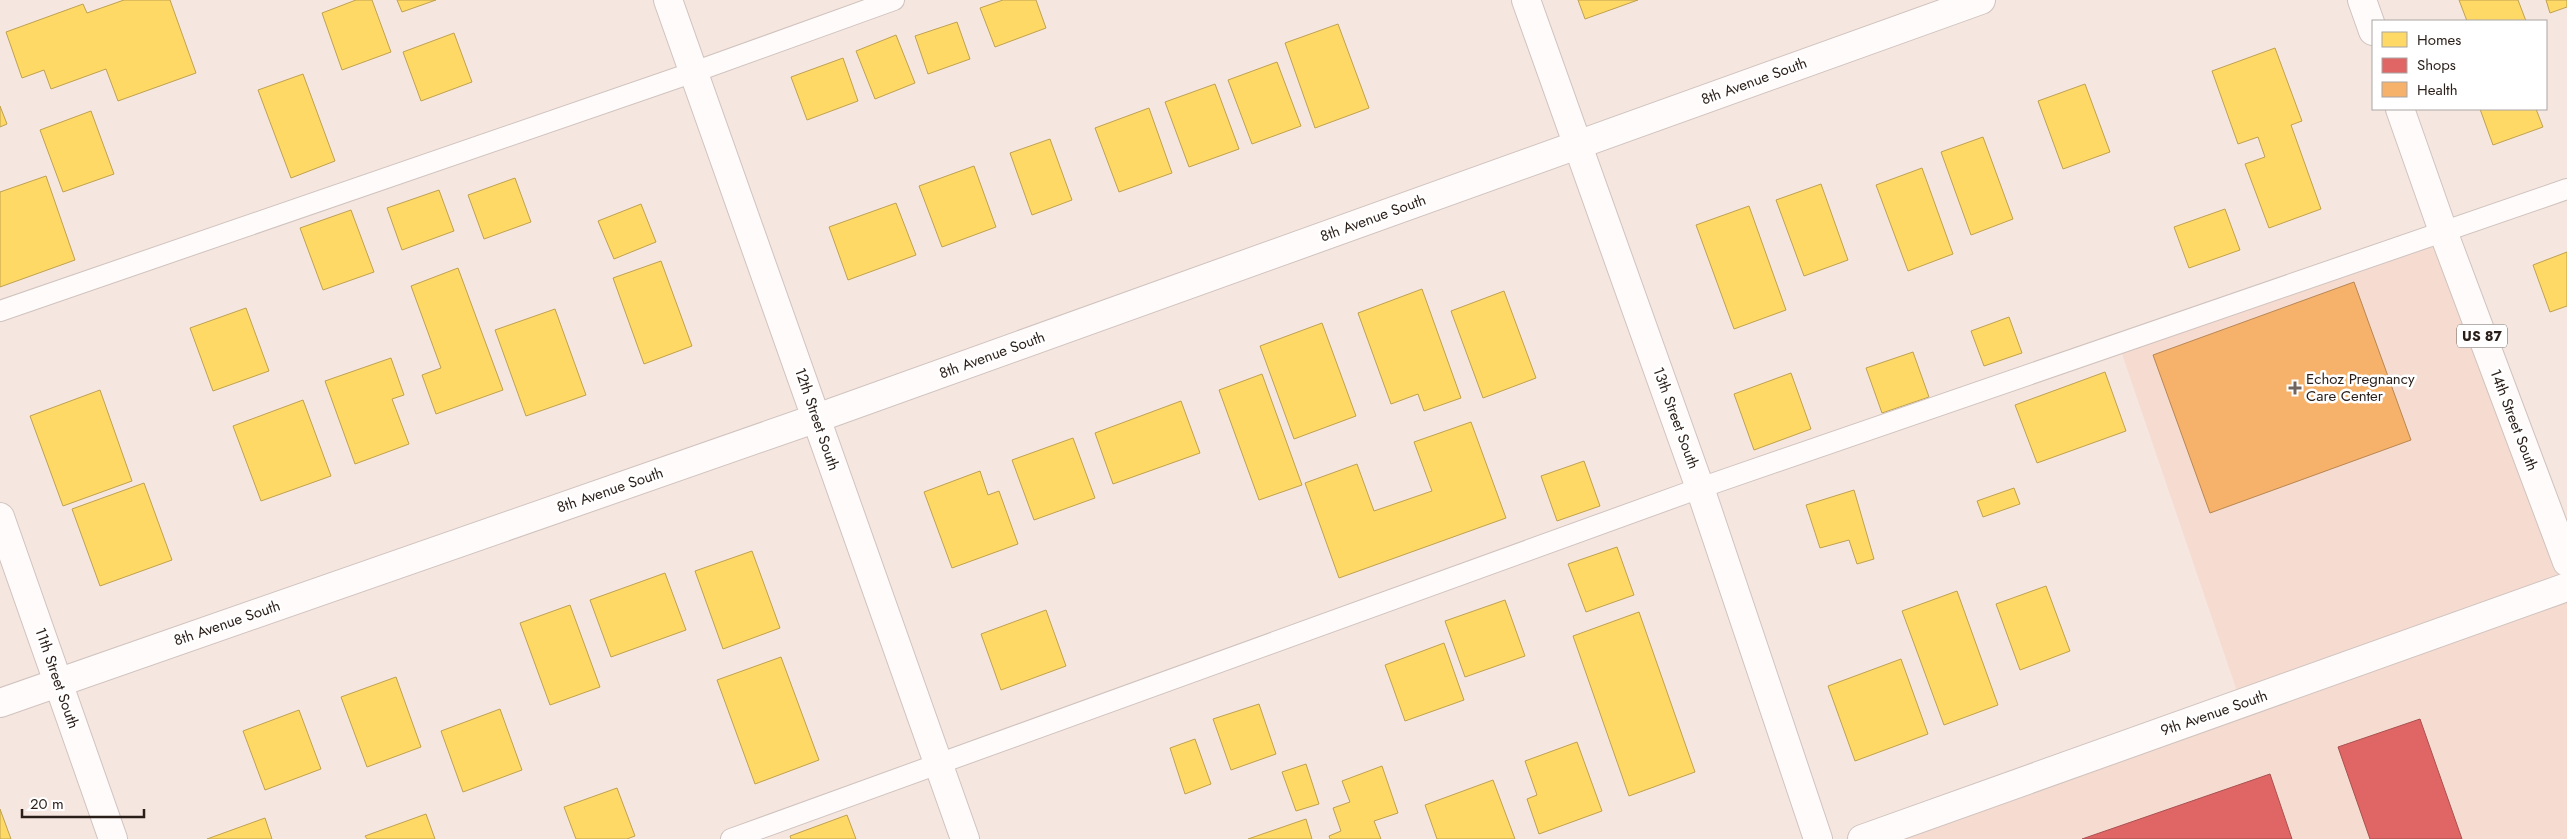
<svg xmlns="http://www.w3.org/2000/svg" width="2567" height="839" font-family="Jost,sans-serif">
  <rect width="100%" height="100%" fill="#f6e6e0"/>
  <path fill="#f5dbd0" d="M 2444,234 L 2567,562 L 2567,839 L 1862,839 L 2241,703 L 2119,345 Z"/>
  <path fill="#ffd966" stroke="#bfa14f" d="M 124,0 L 170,0 L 196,73 L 118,101 L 106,69 L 51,89 L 44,70 L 22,78 L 6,32 L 83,4 L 87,13 Z
    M 356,0 L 372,0 L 391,52 L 342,70 L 322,13 Z
    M 397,0 L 436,0 L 402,12 Z
    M 1003,0 L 1036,0 L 1046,28 L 995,47 L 980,8 Z
    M 1578,0 L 1638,0 L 1585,19 Z
    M 2459,0 L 2518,0 L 2526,21 L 2467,21 Z
    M 2546,0 L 2567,0 L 2567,7 L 2550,13 Z
    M 957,22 L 970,59 L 928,74 L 915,36 Z
    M 1338,24 L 1369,108 L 1315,128 L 1285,43 Z
    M 454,33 L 472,82 L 421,101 L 403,52 Z
    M 896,35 L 915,83 L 875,99 L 856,51 Z
    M 2275,48 L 2302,121 L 2291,125 L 2321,209 L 2269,228 L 2245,164 L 2265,157 L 2258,137 L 2238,144 L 2212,71 Z
    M 843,58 L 858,101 L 807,120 L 791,77 Z
    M 1277,62 L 1301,126 L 1252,144 L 1228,80 Z
    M 303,74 L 335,161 L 291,178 L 258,90 Z
    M 1215,84 L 1239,149 L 1189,167 L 1165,102 Z
    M 2085,84 L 2110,152 L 2063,169 L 2038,101 Z
    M 0,106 L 7,124 L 0,127 Z
    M 1149,108 L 1172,173 L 1119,192 L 1095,128 Z
    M 2480,109 L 2536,109 L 2543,127 L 2493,145 Z
    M 91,111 L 114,174 L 63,192 L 40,130 Z
    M 1983,137 L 2013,219 L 1971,235 L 1941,152 Z
    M 1050,139 L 1072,200 L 1032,215 L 1010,153 Z
    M 974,166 L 996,227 L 942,247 L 919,186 Z
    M 1922,168 L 1953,254 L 1908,271 L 1876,185 Z
    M 46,176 L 75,260 L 0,287 L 0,192 Z
    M 515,178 L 531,222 L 484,239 L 468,195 Z
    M 1821,184 L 1848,260 L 1804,276 L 1776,200 Z
    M 439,190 L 454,231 L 402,250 L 387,208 Z
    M 896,203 L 916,255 L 848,280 L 829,227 Z
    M 641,204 L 656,242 L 614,259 L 598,221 Z
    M 1749,206 L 1786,310 L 1734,329 L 1696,225 Z
    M 2225,209 L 2240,250 L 2189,268 L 2174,227 Z
    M 351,210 L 374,272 L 323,290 L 300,228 Z
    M 2567,252 L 2567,306 L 2550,312 L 2533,265 Z
    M 661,261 L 692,346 L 644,364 L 613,278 Z
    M 458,268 L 503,390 L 436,414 L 422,375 L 441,368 L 411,286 Z
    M 1422,289 L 1461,398 L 1424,411 L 1418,394 L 1391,404 L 1358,313 Z
    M 1504,291 L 1536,378 L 1483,398 L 1451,311 Z
    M 246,308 L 269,371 L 213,391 L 190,328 Z
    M 555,309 L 586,395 L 526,416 L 495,330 Z
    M 2009,317 L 2022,353 L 1984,366 L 1971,331 Z
    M 1322,323 L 1356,416 L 1294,439 L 1260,346 Z
    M 1913,352 L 1929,397 L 1882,413 L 1866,368 Z
    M 391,358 L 404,395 L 392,399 L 409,444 L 355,464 L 325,381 Z
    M 2105,372 L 2126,431 L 2037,463 L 2015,405 Z
    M 1791,373 L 1811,429 L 1754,450 L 1734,394 Z
    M 1262,374 L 1302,485 L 1259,500 L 1219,390 Z
    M 100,390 L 132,481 L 63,506 L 30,416 Z
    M 303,400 L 331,476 L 261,501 L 233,426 Z
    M 1181,401 L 1200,453 L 1113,484 L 1095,433 Z
    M 1471,422 L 1506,518 L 1339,578 L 1305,483 L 1357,464 L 1374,511 L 1432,491 L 1414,442 Z
    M 1073,438 L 1095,498 L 1034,520 L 1012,460 Z
    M 1584,461 L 1600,506 L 1557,521 L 1541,476 Z
    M 980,471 L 988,495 L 999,491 L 1018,544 L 952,568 L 924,492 Z
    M 144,483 L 172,560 L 100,586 L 72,509 Z
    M 2014,488 L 2020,504 L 1983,517 L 1977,501 Z
    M 1854,490 L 1874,559 L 1857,564 L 1849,540 L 1820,548 L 1806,505 Z
    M 1617,547 L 1634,595 L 1586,612 L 1568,564 Z
    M 752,551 L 780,628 L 723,649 L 695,571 Z
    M 665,573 L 686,630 L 611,657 L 590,600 Z
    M 2046,586 L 2070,651 L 2020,670 L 1996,604 Z
    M 1957,591 L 1998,705 L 1944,725 L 1902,611 Z
    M 1505,600 L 1525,656 L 1465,677 L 1445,621 Z
    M 570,605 L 600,687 L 550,705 L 520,623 Z
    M 1046,610 L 1066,666 L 1001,690 L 981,634 Z
    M 1639,612 L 1695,772 L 1629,796 L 1573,636 Z
    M 1444,643 L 1464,700 L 1405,721 L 1385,665 Z
    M 781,657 L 819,760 L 755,784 L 717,680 Z
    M 1901,659 L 1928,734 L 1855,761 L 1828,686 Z
    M 396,677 L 421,747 L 367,767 L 341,697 Z
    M 1259,704 L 1276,754 L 1231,770 L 1213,719 Z
    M 500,709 L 522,770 L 463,792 L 441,731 Z
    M 299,710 L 321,769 L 265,790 L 243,731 Z
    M 1195,739 L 1211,784 L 1185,794 L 1170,748 Z
    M 1577,742 L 1602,811 L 1539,834 L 1527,799 L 1537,795 L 1525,761 Z
    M 1306,764 L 1319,804 L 1296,811 L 1282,772 Z
    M 1382,766 L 1398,813 L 1374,821 L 1381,839 L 1330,839 L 1329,836 L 1341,831 L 1333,808 L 1350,802 L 1342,781 Z
    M 1493,780 L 1515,839 L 1437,839 L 1425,805 Z
    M 617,788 L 635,836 L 627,839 L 576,839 L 564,807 Z
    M 0,809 L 11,839 L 0,839 Z
    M 426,814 L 435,839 L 367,839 L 365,836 Z
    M 847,815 L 856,839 L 791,839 L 790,836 Z
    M 265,818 L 272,839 L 207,839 Z
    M 1306,819 L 1312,839 L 1248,839 Z"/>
  <path fill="#e06666" stroke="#a9504f" d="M 2420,719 L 2462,839 L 2370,839 L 2338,747 Z
    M 2270,774 L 2292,839 L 2082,839 Z"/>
  <path fill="#f6b26b" stroke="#b98652" d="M 2354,282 L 2411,440 L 2210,513 L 2153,355 Z"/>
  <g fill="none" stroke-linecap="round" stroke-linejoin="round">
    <defs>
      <path id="service" d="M 0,311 L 694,72 L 894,0
        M 731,839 L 1700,488 L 2567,189"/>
      <path id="minor" d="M 668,0 L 965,839
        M 0,517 L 113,839
        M 0,703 L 817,418 L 1981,0
        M 1862,839 L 2567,587"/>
      <path id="tertiary" d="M 1526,0 L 1700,488 L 1818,839"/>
      <path id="primary" d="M 2362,0 L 2373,31
        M 2400,109 L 2444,234 L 2567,562"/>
    </defs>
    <use href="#service" stroke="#d0c3be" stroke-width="22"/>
    <use href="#minor" stroke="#d0c3be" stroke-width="30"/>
    <use href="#tertiary" stroke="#d0c3be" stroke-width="30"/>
    <use href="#primary" stroke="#d0c3be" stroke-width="30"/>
    <use href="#service" stroke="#fefbfa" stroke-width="20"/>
    <use href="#minor" stroke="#fefbfa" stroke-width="28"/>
    <use href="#tertiary" stroke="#fefbfa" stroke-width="28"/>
    <use href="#primary" stroke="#fefbfa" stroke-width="28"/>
  </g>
  <path fill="#71645e" stroke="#fff" stroke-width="2" d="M2292.5 380.5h5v5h5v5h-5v5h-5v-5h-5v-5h5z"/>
  <g text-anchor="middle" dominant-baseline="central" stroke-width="5" stroke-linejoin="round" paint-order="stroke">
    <rect fill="#fff" stroke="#6a625d" stroke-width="1" x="2457" y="324.5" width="50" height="23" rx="4"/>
    <g font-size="14" font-weight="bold" fill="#2a1e18">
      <text x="2482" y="336">US 87</text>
    </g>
    <g font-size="15" fill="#2a1e18" stroke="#fff">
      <text transform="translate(1754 81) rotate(-20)">8th Avenue South</text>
      <text transform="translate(1373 218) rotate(-20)">8th Avenue South</text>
      <text transform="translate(992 355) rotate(-20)">8th Avenue South</text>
      <text transform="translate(1676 418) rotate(70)">13th Street South</text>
      <text transform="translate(817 419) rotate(71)">12th Street South</text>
      <text transform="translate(2514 420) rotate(69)">14th Street South</text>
      <text transform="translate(610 490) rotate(-19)">8th Avenue South</text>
      <text transform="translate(227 623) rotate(-19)">8th Avenue South</text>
      <text transform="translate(57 678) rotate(71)">11th Street South</text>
      <text transform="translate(2214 713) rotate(-19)">9th Avenue South</text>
    </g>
    <g font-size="15" fill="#2a1e18" stroke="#fff" text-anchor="start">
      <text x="2306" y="379">Echoz Pregnancy<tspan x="2306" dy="17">Care Center</tspan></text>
    </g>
  </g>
  <rect x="2372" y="20" width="175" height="90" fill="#ffffff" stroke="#aaa5a3"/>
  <rect x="2382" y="32" width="25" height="15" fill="#ffd966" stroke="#aaa5a3"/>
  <text x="2417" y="45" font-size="15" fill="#2a1e18">Homes</text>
  <rect x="2382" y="58" width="25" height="15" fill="#e06666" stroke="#aaa5a3"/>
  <text x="2417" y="70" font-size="15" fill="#2a1e18">Shops</text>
  <rect x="2382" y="82" width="25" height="15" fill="#f6b26b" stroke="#aaa5a3"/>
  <text x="2417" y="95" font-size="15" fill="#2a1e18">Health</text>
  <path d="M22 809v8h122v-8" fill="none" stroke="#2a1e18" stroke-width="2.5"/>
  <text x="30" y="809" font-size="15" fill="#2a1e18" stroke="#ffffff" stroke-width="4" paint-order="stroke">20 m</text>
</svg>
